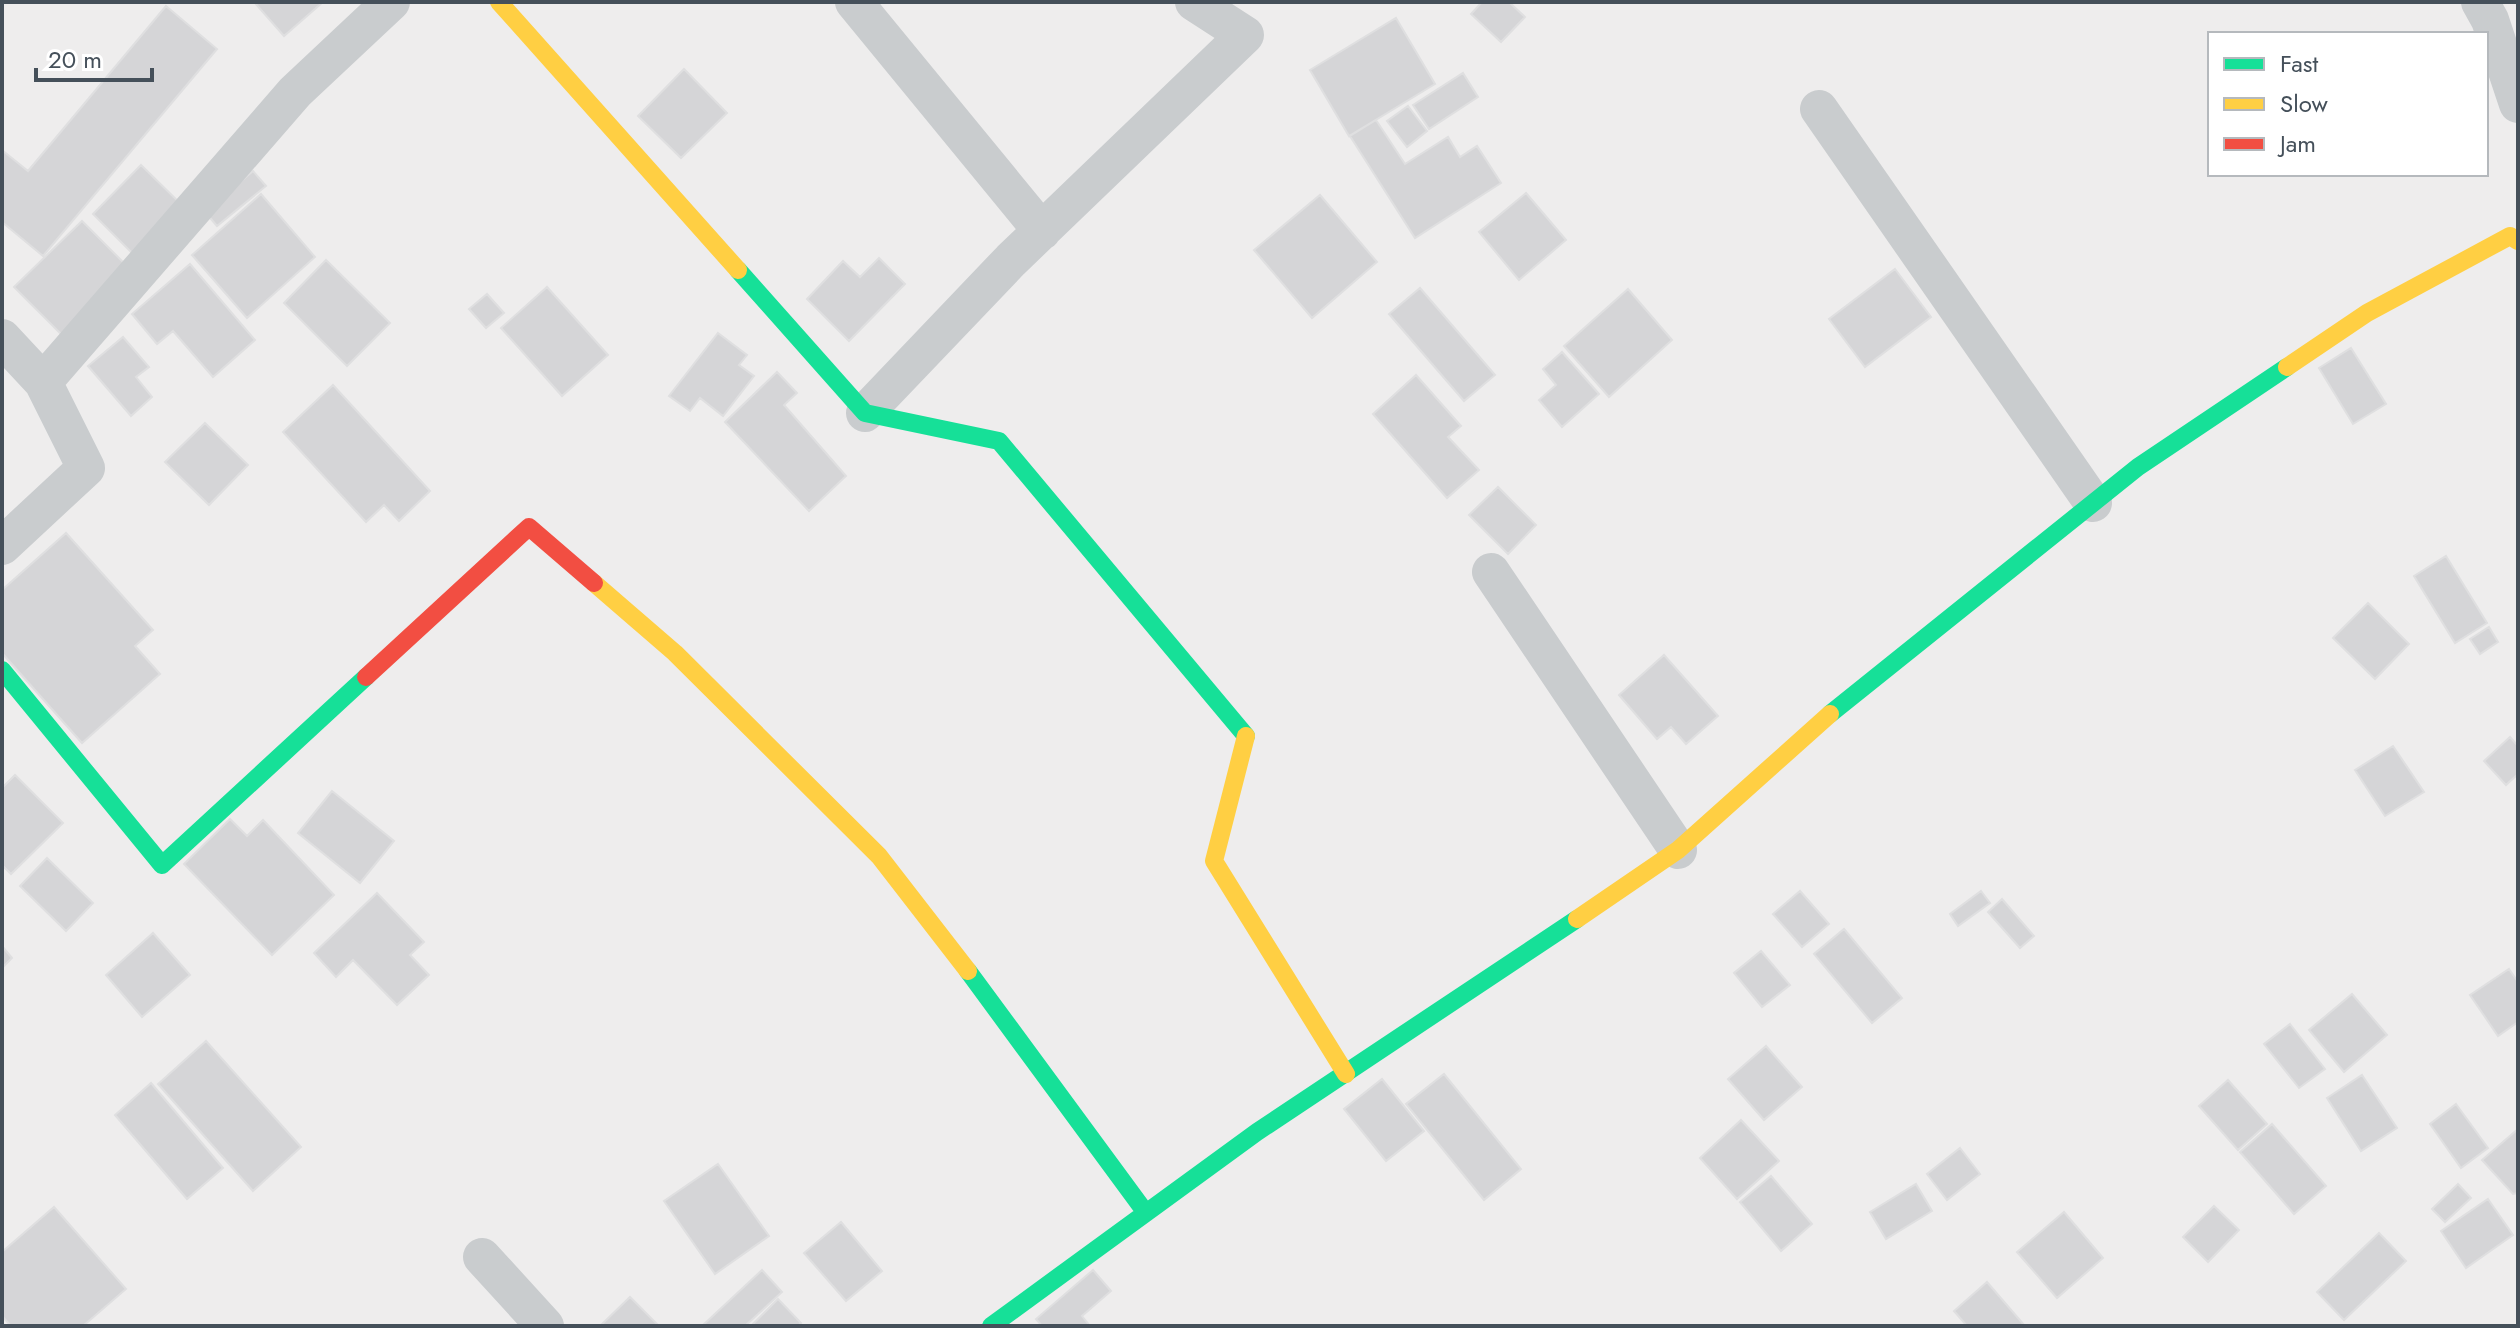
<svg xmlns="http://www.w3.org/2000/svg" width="2520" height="1328" font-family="Jost,sans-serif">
  <rect width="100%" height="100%" fill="#eeeded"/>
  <path fill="#d5d5d7" stroke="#dfdfe0" stroke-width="2" d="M 254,2 L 323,2 L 284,36 Z
    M 1482,2 L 1509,2 L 1525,17 L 1501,42 L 1471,14 Z
    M 166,6 L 217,49 L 43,256 L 2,222 L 2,150 L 28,171 Z
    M 1396,18 L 1435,84 L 1349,136 L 1310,70 Z
    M 684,69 L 727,113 L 681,158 L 638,116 Z
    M 1463,73 L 1478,97 L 1429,129 L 1413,105 Z
    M 1408,106 L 1427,131 L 1407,147 L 1387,121 Z
    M 1376,120 L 1405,164 L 1448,137 L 1460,157 L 1477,146 L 1501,183 L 1415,238 L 1350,136 Z
    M 141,165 L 186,209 L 137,258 L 93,214 Z
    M 253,171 L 266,186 L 217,226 L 205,212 Z
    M 1526,193 L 1566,240 L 1519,280 L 1479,232 Z
    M 261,194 L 315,257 L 247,318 L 192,255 Z
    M 1320,195 L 1377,262 L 1312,318 L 1254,250 Z
    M 82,221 L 132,271 L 64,337 L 14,287 Z
    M 879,258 L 905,284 L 849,341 L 807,299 L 843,261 L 860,277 Z
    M 326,260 L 390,323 L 347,366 L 284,303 Z
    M 190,264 L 255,340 L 213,377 L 173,331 L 157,344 L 132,314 Z
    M 1895,269 L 1931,317 L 1865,367 L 1829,319 Z
    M 547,287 L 608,355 L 562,396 L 501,328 Z
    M 1420,288 L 1495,375 L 1464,401 L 1389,314 Z
    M 1628,289 L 1672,340 L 1609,397 L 1564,346 Z
    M 487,294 L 504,313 L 486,328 L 469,309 Z
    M 718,333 L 747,355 L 739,365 L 754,376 L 723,416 L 700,398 L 690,411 L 669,396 Z
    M 123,337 L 149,367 L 136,377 L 152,397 L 131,416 L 88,366 Z
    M 2351,348 L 2386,404 L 2353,424 L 2319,368 Z
    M 1562,352 L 1599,394 L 1562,427 L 1539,400 L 1556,385 L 1543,369 Z
    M 777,372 L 797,393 L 784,405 L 846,476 L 809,511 L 725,422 Z
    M 1416,375 L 1461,426 L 1448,437 L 1479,470 L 1447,498 L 1373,414 Z
    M 333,385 L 430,491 L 399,521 L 384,505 L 366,522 L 283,432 Z
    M 205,423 L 248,465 L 209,505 L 165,462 Z
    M 1498,487 L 1536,525 L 1508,554 L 1469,515 Z
    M 66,533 L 153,630 L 135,646 L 160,674 L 82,743 L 2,653 L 2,590 Z
    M 2446,556 L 2487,623 L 2455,643 L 2414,576 Z
    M 2368,603 L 2409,644 L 2375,679 L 2333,638 Z
    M 2489,627 L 2498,642 L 2480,654 L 2470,639 Z
    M 1664,655 L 1718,716 L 1686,744 L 1671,727 L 1657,739 L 1619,695 Z
    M 2510,737 L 2518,746 L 2518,774 L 2506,785 L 2484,761 Z
    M 2393,746 L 2424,792 L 2385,816 L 2355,770 Z
    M 15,775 L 63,823 L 11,874 L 2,865 L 2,788 Z
    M 332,791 L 394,841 L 360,883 L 298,833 Z
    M 230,819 L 247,836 L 263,820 L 334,895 L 272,955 L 184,864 Z
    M 47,858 L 93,903 L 66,931 L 20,886 Z
    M 1800,891 L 1829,924 L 1802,947 L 1773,914 Z
    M 1981,891 L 1990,903 L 1958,926 L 1950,914 Z
    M 377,893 L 424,942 L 410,955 L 429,975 L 397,1005 L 353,960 L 336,977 L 314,953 Z
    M 2002,899 L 2034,936 L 2020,948 L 1988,912 Z
    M 1844,929 L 1902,998 L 1872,1023 L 1814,954 Z
    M 153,933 L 190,975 L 142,1017 L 106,975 Z
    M 2,946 L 12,958 L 2,968 Z
    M 1761,951 L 1790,985 L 1762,1007 L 1734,973 Z
    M 2509,969 L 2518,982 L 2518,1022 L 2498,1036 L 2470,995 Z
    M 2352,994 L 2387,1035 L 2344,1072 L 2309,1030 Z
    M 2290,1024 L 2325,1069 L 2299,1088 L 2264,1044 Z
    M 206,1041 L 301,1147 L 253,1191 L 158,1084 Z
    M 1766,1046 L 1802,1087 L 1764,1120 L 1728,1079 Z
    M 1444,1074 L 1521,1169 L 1484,1200 L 1406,1104 Z
    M 2362,1075 L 2397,1128 L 2361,1151 L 2327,1098 Z
    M 1382,1079 L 1424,1131 L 1386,1161 L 1344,1109 Z
    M 2228,1080 L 2267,1124 L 2238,1150 L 2199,1106 Z
    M 151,1083 L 223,1168 L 187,1199 L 115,1115 Z
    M 2456,1104 L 2488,1148 L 2461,1168 L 2430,1124 Z
    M 1741,1120 L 1779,1161 L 1737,1199 L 1700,1158 Z
    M 2272,1124 L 2326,1186 L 2294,1214 L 2240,1152 Z
    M 2518,1129 L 2518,1193 L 2513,1194 L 2482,1160 Z
    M 1960,1148 L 1980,1174 L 1947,1200 L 1927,1174 Z
    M 718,1164 L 769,1236 L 715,1274 L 664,1201 Z
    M 1771,1176 L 1812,1224 L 1781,1251 L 1740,1202 Z
    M 1916,1184 L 1932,1211 L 1886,1239 L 1870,1212 Z
    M 2458,1184 L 2471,1198 L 2445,1222 L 2432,1209 Z
    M 2488,1199 L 2513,1235 L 2466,1268 L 2441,1231 Z
    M 2214,1206 L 2239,1230 L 2208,1262 L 2183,1237 Z
    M 54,1207 L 126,1289 L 83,1326 L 11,1326 L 2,1316 L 2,1252 Z
    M 2064,1212 L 2103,1258 L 2057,1298 L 2017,1252 Z
    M 841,1222 L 882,1271 L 846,1301 L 804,1253 Z
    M 2379,1233 L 2406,1261 L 2344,1320 L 2317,1292 Z
    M 762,1270 L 782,1292 L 745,1326 L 702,1326 Z
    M 1093,1270 L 1111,1291 L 1082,1316 L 1090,1326 L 1042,1326 L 1036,1319 Z
    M 1987,1282 L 2025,1326 L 1967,1326 L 1954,1311 Z
    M 630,1297 L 659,1326 L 600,1326 Z
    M 778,1299 L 801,1323 L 798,1326 L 751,1326 Z"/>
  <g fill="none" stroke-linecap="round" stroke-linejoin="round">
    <path stroke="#c9ccce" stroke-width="38" d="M 854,2 L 1042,231
      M 2480,2 L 2490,20 L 2518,104
      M 1819,109 L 2093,503
      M 2,338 L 43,382
      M 865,413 L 1011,260 L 1245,35 L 1194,2
      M 2,546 L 86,468 L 43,382 L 295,92 L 391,2
      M 1491,572 L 1678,850
      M 482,1257 L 545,1326"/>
    <path stroke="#16e098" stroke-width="18" d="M 738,270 L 865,413 L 999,441 L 1246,736
      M 2,670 L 162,865 L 366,677
      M 1830,714 L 2138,467 L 2287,367
      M 968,971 L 1146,1213
      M 991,1326 L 1257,1132 L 1577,919"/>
    <path stroke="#ffcf43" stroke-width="18" d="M 499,2 L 738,270
      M 2287,367 L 2367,313 L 2510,236 L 2518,241
      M 594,583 L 675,653 L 879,856 L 968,971
      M 1246,736 L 1214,861 L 1346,1074
      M 1577,919 L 1678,850 L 1830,714"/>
    <path stroke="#f24e42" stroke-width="18" d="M 366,677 L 529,527 L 594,583"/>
  </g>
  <rect width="2520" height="1328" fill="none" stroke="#45505a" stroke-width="8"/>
  <rect x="2208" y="32" width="280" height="144" fill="#ffffff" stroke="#b5b9bd" stroke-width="2"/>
  <rect x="2224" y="58" width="40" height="12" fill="#16e098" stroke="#b5b9bd" stroke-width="2"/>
  <text x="2280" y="72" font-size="24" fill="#45505a">Fast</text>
  <rect x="2224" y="98" width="40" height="12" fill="#ffcf43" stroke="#b5b9bd" stroke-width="2"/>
  <text x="2280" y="112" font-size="24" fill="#45505a">Slow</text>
  <rect x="2224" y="138" width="40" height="12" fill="#f24e42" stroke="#b5b9bd" stroke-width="2"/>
  <text x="2280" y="152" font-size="24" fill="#45505a">Jam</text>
  <path d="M36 68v12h116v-12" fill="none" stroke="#45505a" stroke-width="4"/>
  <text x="48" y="68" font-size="24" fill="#45505a" stroke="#ffffff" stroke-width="6" paint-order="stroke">20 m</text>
</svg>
